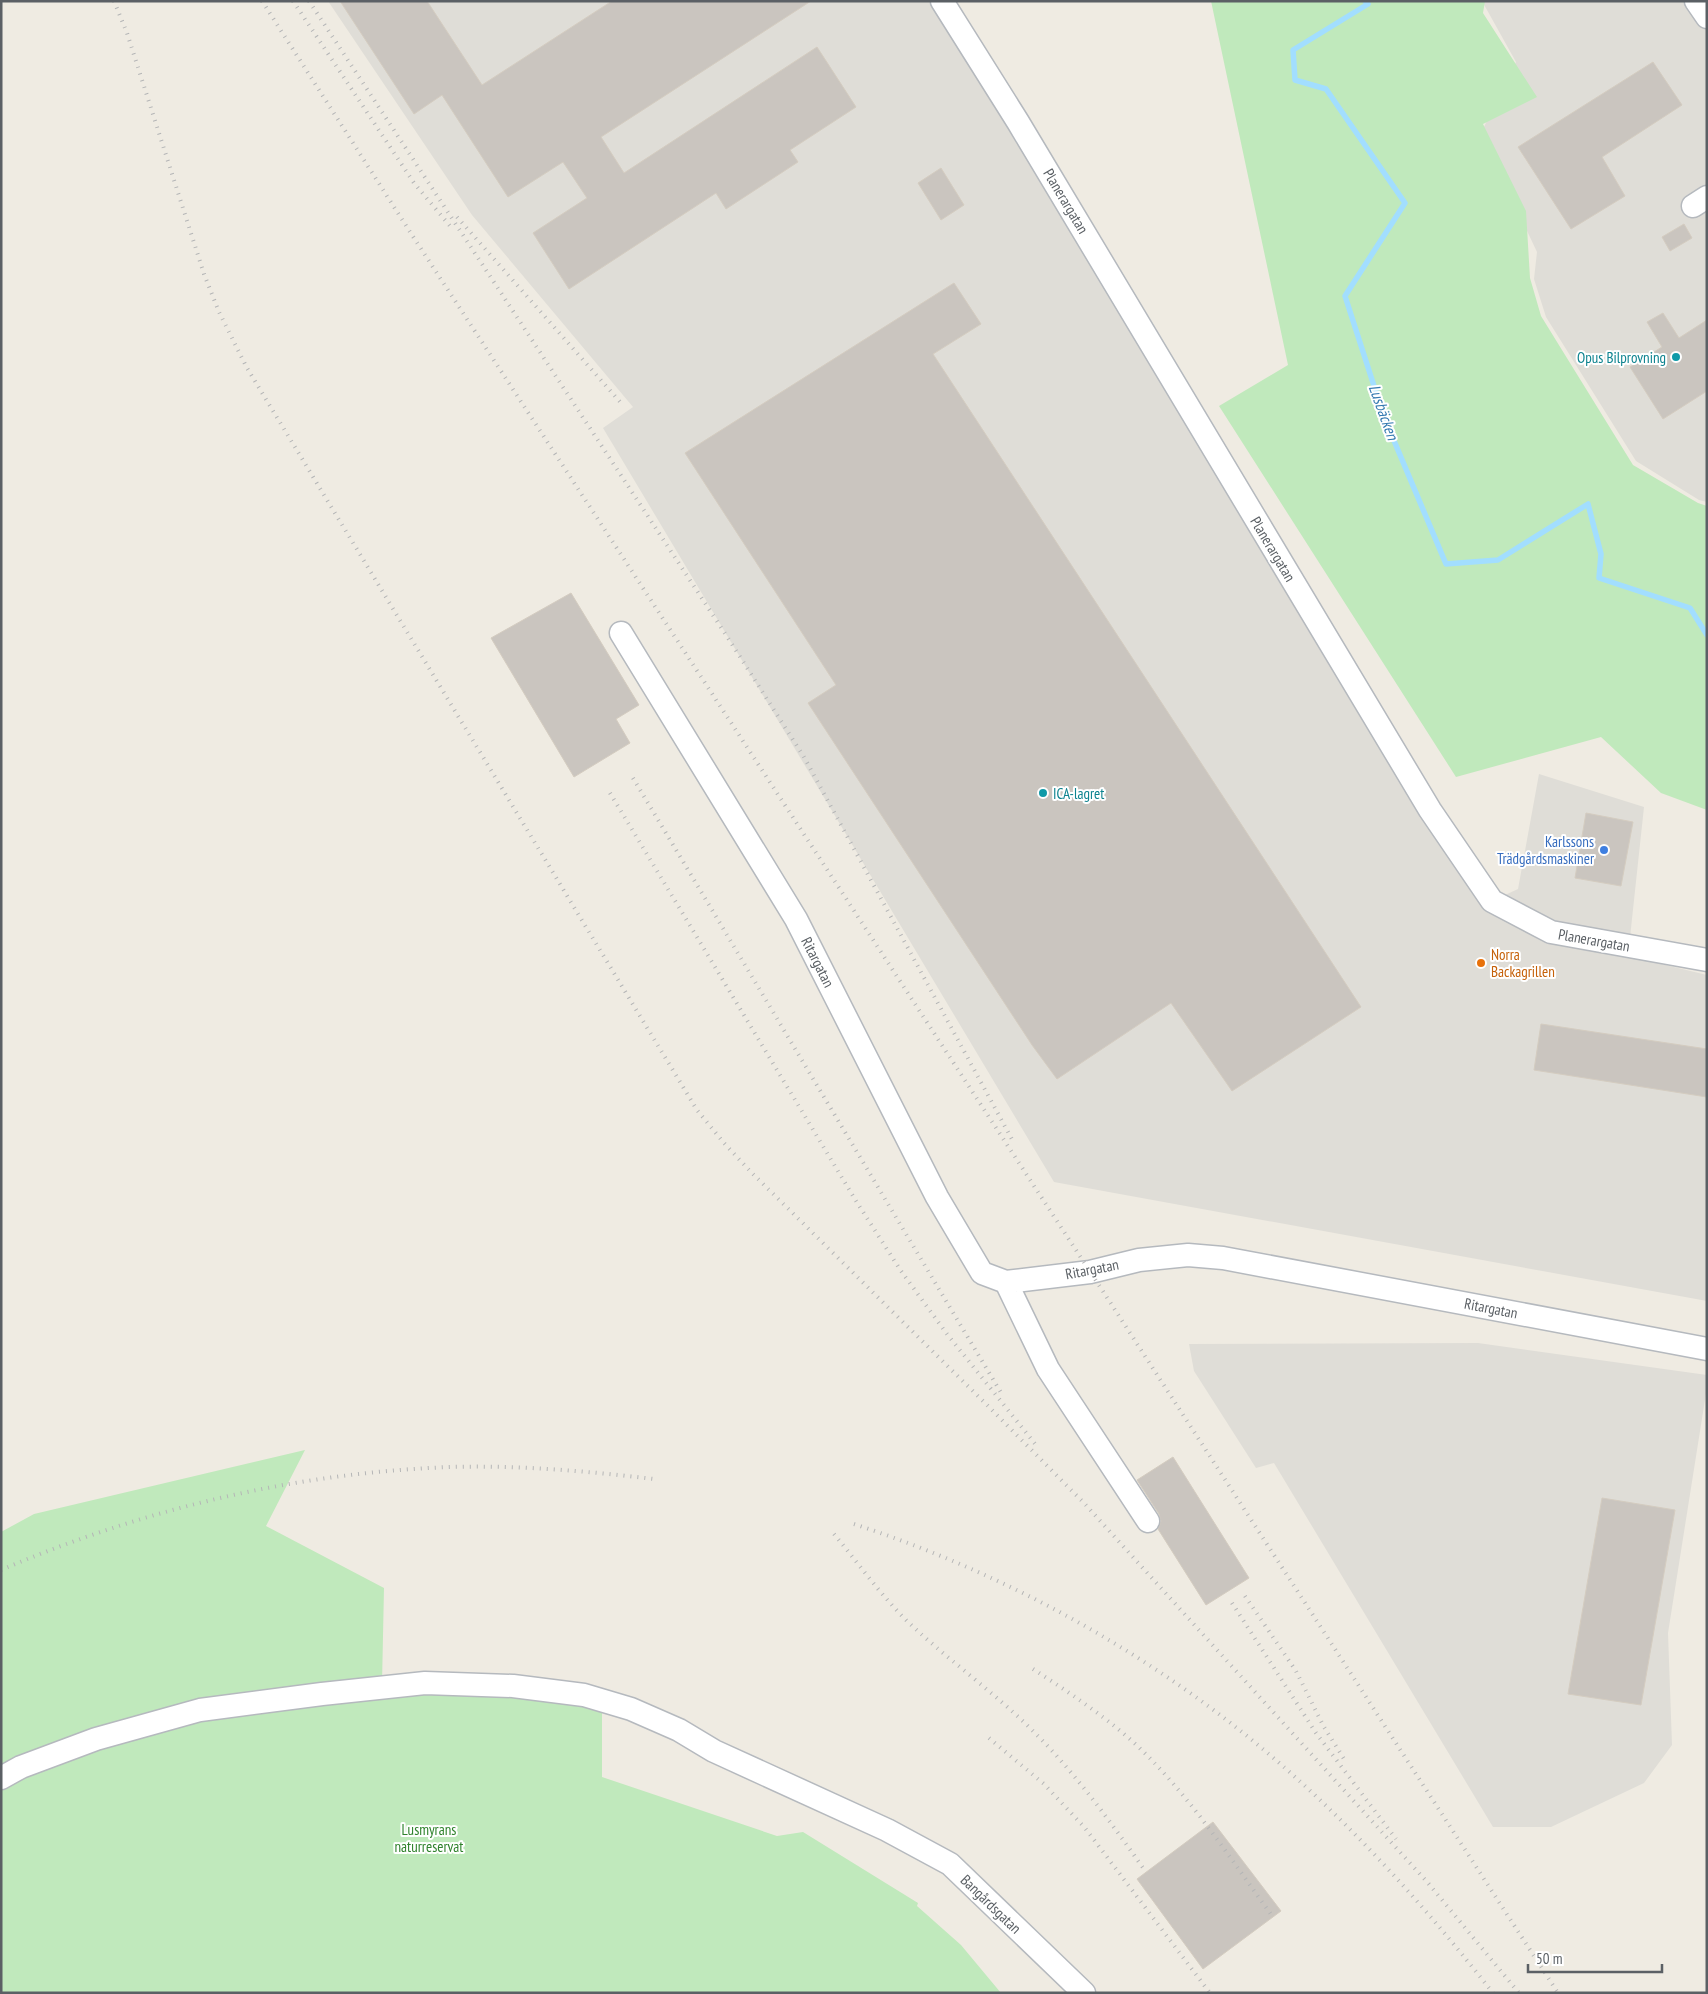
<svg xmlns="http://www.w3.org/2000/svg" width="1708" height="1994" font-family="'PT Sans Narrow',sans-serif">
  <rect width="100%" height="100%" fill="#efebe2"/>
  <path fill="#dfddd7" d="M 328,1 L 942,1 L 1492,901 L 1518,889 L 1539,774 L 1644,807 L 1628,956 L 1707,975 L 1707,1301 L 1054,1182 L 603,428 L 633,407 L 472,215 Z
    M 1482,1 L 1707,1 L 1707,502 L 1699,500 L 1636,461 L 1546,317 L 1534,279 L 1537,252 L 1481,133 L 1516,62 Z
    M 1478,1343 L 1707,1375 L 1707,1387 L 1668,1633 L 1672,1745 L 1644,1783 L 1551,1827 L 1493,1827 L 1274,1463 L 1256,1468 L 1194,1371 L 1189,1344 Z"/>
  <path fill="#c0e9bc" d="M 1211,1 L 1485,1 L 1483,13 L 1537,97 L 1483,124 L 1526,211 L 1530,278 L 1541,316 L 1633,465 L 1698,503 L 1707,506 L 1707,810 L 1661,793 L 1601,737 L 1456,777 L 1219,406 L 1288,365 Z
    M 305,1450 L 266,1526 L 384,1588 L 382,1684 L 602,1705 L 602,1777 L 777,1836 L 803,1832 L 918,1903 L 917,1906 L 961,1945 L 1001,1993 L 1,1993 L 1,1532 L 34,1514 Z"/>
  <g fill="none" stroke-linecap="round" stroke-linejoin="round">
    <path stroke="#a2deff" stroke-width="5.5" d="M 1365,1 L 1368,4 L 1293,50 L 1295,80 L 1326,89 L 1405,203 L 1345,296 L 1384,417 L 1446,564 L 1498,560 L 1588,504 L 1601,554 L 1599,578 L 1690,608 L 1707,635"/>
  </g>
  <path fill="#cac5bf" stroke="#d4ccc0" d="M 340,1 L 427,1 L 482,85 L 612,1 L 811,1 L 601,137 L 624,173 L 817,47 L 856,107 L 790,150 L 798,162 L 726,209 L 716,193 L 569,289 L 533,233 L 587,198 L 563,162 L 508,197 L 442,95 L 414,114 Z
    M 1653,62 L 1682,105 L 1602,157 L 1625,196 L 1571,229 L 1518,147 Z
    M 941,168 L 964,205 L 941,220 L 918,183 Z
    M 1684,224 L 1692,238 L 1670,251 L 1662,237 Z
    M 954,283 L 981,324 L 933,354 L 1361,1007 L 1232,1091 L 1171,1003 L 1057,1079 L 1032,1045 L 808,703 L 836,685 L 685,453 Z
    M 1663,313 L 1679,338 L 1707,320 L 1707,391 L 1663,419 L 1630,367 L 1662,347 L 1647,322 Z
    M 571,593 L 639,705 L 616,719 L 630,743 L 574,777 L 491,638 Z
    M 1586,813 L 1633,822 L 1621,886 L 1575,878 Z
    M 1541,1024 L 1707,1049 L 1707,1097 L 1534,1070 Z
    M 1173,1457 L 1249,1578 L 1206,1605 L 1158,1529 L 1161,1521 L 1159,1514 L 1137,1480 Z
    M 1602,1498 L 1675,1510 L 1641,1705 L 1568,1694 Z
    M 1213,1822 L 1281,1911 L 1203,1969 L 1137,1879 Z"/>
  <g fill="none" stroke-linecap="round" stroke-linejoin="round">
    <defs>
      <path id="minor" d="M 942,1 L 1018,122 L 1430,810 L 1492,901 L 1551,932 L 1707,960
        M 1696,1 L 1707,17
        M 1693,206 L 1707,197
        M 621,633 L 796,919 L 937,1197 L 982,1273 L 1006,1282 L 1090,1272 L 1139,1260 L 1188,1255 L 1223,1258 L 1707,1349
        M 1006,1282 L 1048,1369 L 1148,1521
        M 1,1778 L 21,1767 L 96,1739 L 200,1710 L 322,1694 L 425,1683 L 513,1686 L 584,1695 L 631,1709 L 679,1730 L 714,1751 L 887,1830 L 950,1864 L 1084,1993"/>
    </defs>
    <use href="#minor" stroke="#b5b9be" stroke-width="25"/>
    <use href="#minor" stroke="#fff" stroke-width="22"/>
    <path stroke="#b4b5b6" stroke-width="4" stroke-dasharray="1 6" stroke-linecap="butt" d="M 114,1 L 127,33 L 204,274 L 219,312 L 247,368 L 697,1110 L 724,1143 L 751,1172 L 985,1403 L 1084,1503 L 1428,1883 L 1519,1993
      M 262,1 L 412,235 L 1106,1296 L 1558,1993
      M 293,1 L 414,183 L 450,226
      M 309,1 L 728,638 L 804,757 L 1014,1143
      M 457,217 L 622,404
      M 633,778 L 1003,1396
      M 610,793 L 856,1201 L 901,1271 L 947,1334 L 1036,1445
      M 854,1524 C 997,1571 1130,1642 1247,1736 C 1339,1810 1420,1900 1493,1993
      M 834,1534 C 858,1563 880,1594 907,1621 C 949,1661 997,1694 1038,1736 C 1079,1778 1112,1824 1146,1872
      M 1,1570 C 144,1509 294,1473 450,1467 C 518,1465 586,1471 654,1479
      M 1245,1596 L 1296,1671 L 1324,1727 L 1346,1762
      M 1232,1603 L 1316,1733 L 1396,1839
      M 1033,1669 C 1067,1691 1100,1713 1131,1740 C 1187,1791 1229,1857 1273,1917
      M 989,1738 L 1044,1784 L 1085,1828 L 1210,1993"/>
  </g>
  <g fill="#0f9aa8" stroke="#fff" stroke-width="2">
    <circle cx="1676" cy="357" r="5"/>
    <circle cx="1043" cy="793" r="5"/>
  </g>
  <circle fill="#3f7fe0" stroke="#fff" stroke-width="2" cx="1604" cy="850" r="5"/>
  <circle fill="#e8710a" stroke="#fff" stroke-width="2" cx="1481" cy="963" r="5"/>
  <g text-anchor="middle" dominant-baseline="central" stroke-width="4" stroke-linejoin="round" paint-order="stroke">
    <g font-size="15" fill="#5b6065" stroke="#fff">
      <text transform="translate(1066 201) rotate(59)">Planerargatan</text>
      <text transform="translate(1273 549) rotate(59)">Planerargatan</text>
      <text transform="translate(1594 940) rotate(10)">Planerargatan</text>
      <text transform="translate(818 962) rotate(63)">Ritargatan</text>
      <text transform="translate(1092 1269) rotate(-11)">Ritargatan</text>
      <text transform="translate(1491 1308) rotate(11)">Ritargatan</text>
      <text transform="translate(991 1904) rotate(44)">Bangårdsgatan</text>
    </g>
    <g font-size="15" fill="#0d838f" stroke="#fff" text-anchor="end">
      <text x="1666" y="357">Opus Bilprovning</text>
      <text x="1053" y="793" text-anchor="start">ICA-lagret</text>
    </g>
    <g font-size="15" fill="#366cbe" stroke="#fff" text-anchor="end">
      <text x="1594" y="841">Karlssons<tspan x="1594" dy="17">Trädgårdsmaskiner</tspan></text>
    </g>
    <g font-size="15" fill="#c56008" stroke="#fff" text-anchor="start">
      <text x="1491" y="954">Norra<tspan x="1491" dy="17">Backagrillen</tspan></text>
    </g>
    <g font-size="15" fill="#2f822c" stroke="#fff">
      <text x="429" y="1829">Lusmyrans<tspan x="429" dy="17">naturreservat</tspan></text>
    </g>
    <g font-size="16" font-style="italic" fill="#347ab1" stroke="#fff">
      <text transform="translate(1384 412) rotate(70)">Lusbäcken</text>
    </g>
  </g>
  <rect width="1708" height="1994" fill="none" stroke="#5b6065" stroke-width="5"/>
  <path d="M1528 1964v8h134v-8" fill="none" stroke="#5b6065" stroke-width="2.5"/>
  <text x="1536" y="1964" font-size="15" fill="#5b6065" stroke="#ffffff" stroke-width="4" paint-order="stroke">50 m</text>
</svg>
